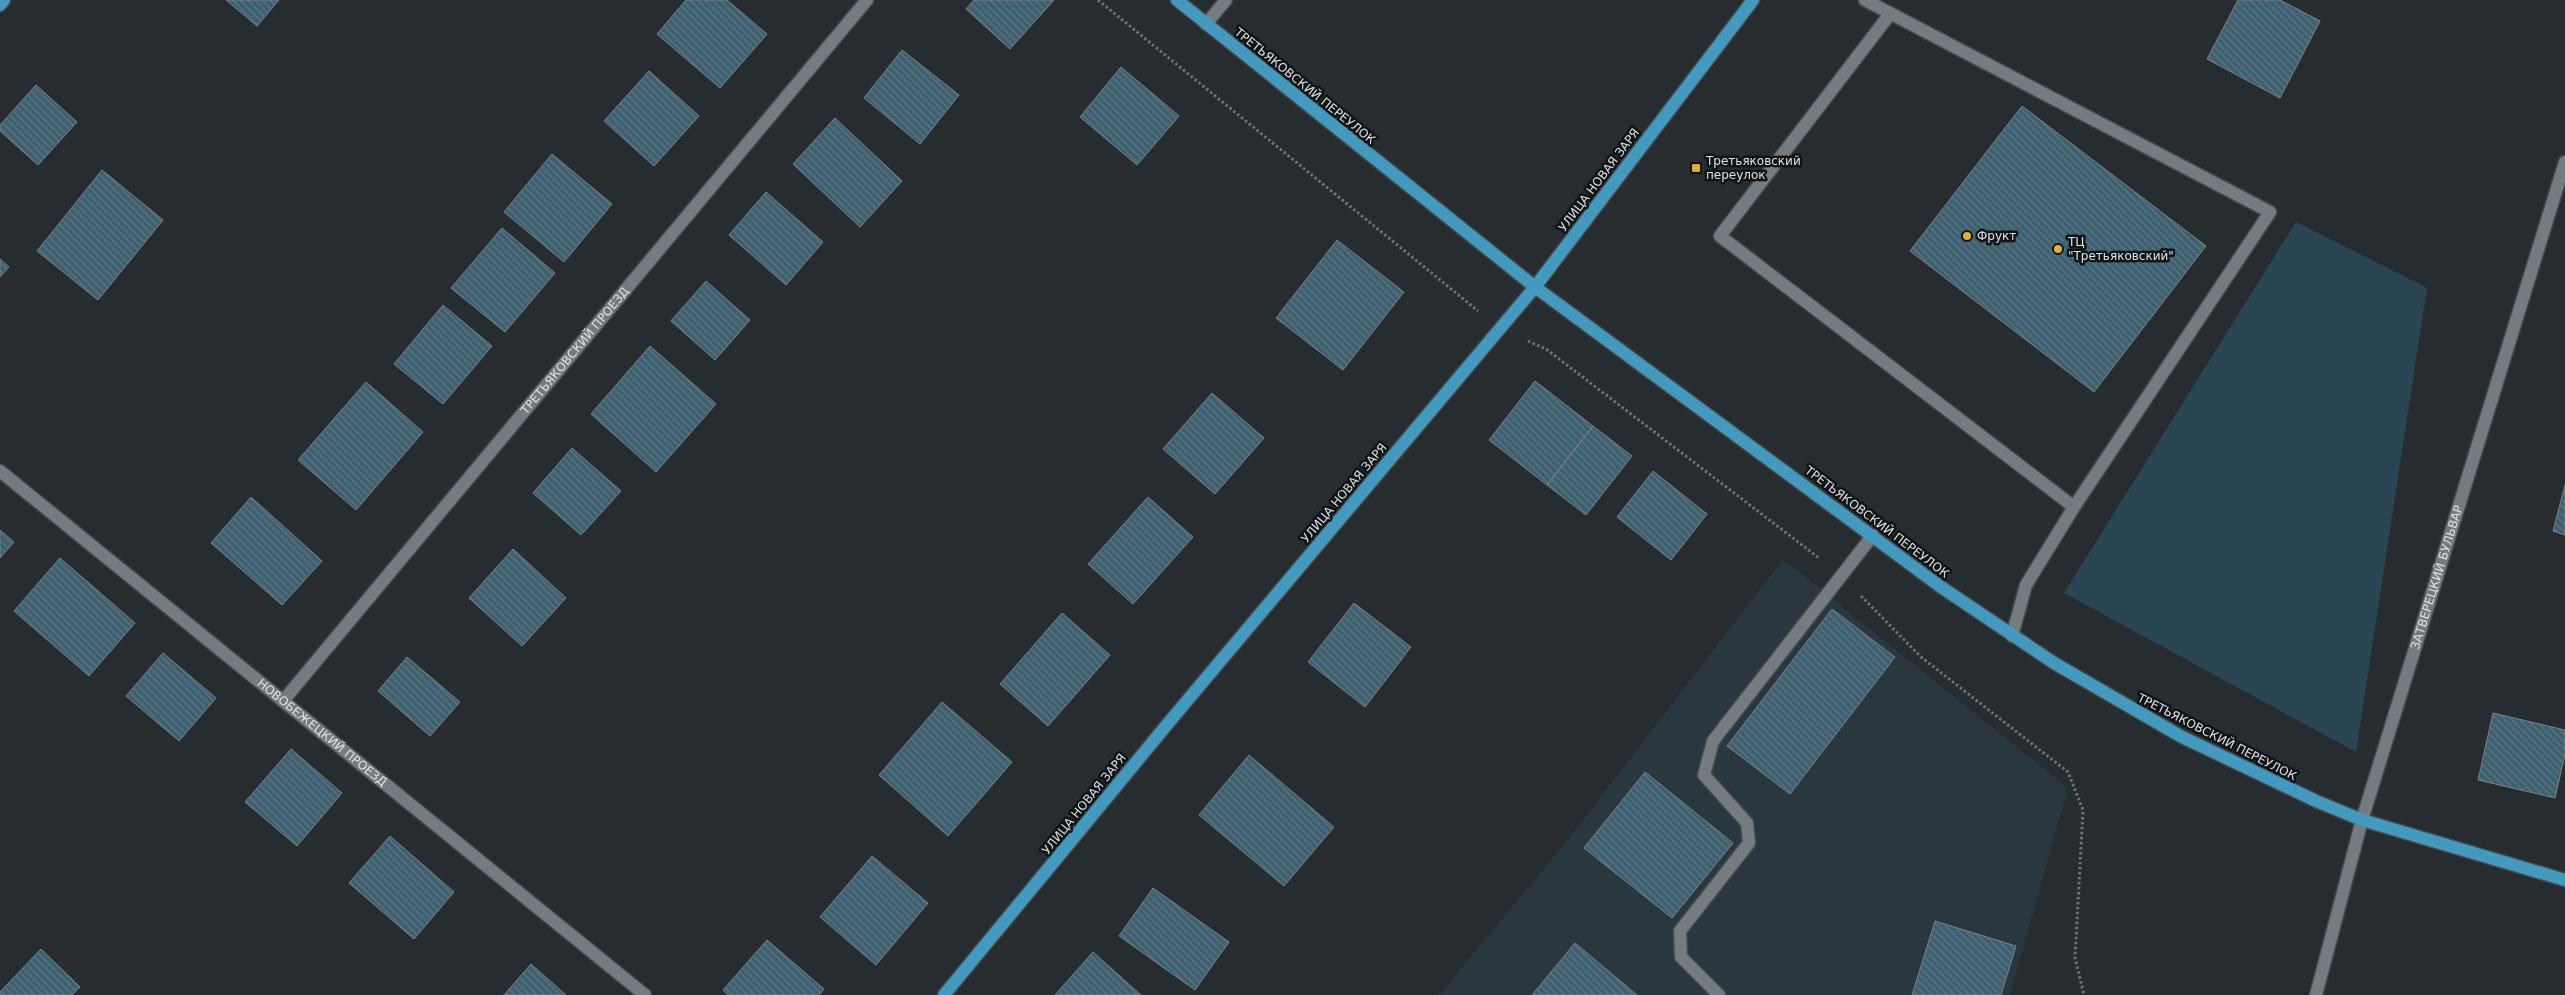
<svg xmlns="http://www.w3.org/2000/svg" width="2565" height="995" font-family="'DejaVu Sans',sans-serif">
  <defs>
    <pattern id="building-back-hatch" width="6" height="6" patternUnits="userSpaceOnUse" patternTransform="scale(1.25)"><rect width="6" height="6" fill="#3e5f70"/><path d="M-1 5l2 2M0 0l6 6M5-1l2 2" fill="none" stroke="#597684"/></pattern>
  </defs>
  <rect width="100%" height="100%" fill="#262c30"/>
  <path fill="#2b373e" d="M 1783,559 L 2068,788 L 2010,995 L 1439,995 L 1570,837 Z"/>
  <path fill="#2a4553" d="M 2296,222 L 2427,288 L 2356,752 L 2064,593 Z"/>
  <path fill="url(#building-back-hatch)" stroke="#7a8185" d="M 226,0 L 279,0 L 257,26 Z
    M 686,0 L 727,0 L 767,34 L 720,88 L 657,34 Z
    M 974,0 L 1054,0 L 1010,49 L 966,9 Z
    M 2238,0 L 2280,0 L 2320,21 L 2280,98 L 2207,59 Z
    M 902,50 L 959,95 L 920,144 L 864,98 Z
    M 1121,67 L 1179,116 L 1137,165 L 1080,117 Z
    M 649,71 L 699,116 L 654,166 L 604,121 Z
    M 36,85 L 77,122 L 38,165 L 0,131 L 0,125 Z
    M 2022,106 L 2206,246 L 2094,392 L 1910,251 Z
    M 835,118 L 902,181 L 860,227 L 793,164 Z
    M 552,154 L 612,204 L 564,262 L 504,212 Z
    M 102,170 L 163,220 L 98,300 L 37,251 Z
    M 766,192 L 823,242 L 786,285 L 729,235 Z
    M 502,228 L 555,273 L 505,332 L 451,288 Z
    M 1337,240 L 1404,292 L 1343,370 L 1276,318 Z
    M 0,259 L 9,267 L 0,277 Z
    M 706,281 L 750,320 L 715,360 L 671,321 Z
    M 443,305 L 492,346 L 443,404 L 394,364 Z
    M 650,346 L 716,404 L 656,472 L 591,414 Z
    M 1535,381 L 1593,426 L 1547,485 L 1489,440 Z
    M 366,382 L 423,432 L 356,510 L 298,460 Z
    M 1212,393 L 1264,438 L 1215,494 L 1163,449 Z
    M 1593,426 L 1632,456 L 1586,515 L 1547,485 Z
    M 572,448 L 621,491 L 581,535 L 533,493 Z
    M 1653,471 L 1707,514 L 1671,560 L 1617,517 Z
    M 2565,485 L 2565,535 L 2553,531 Z
    M 251,497 L 322,561 L 282,605 L 211,543 Z
    M 1148,497 L 1193,537 L 1133,604 L 1088,564 Z
    M 0,530 L 14,542 L 0,558 Z
    M 513,549 L 566,598 L 522,646 L 469,598 Z
    M 60,558 L 135,623 L 89,676 L 14,611 Z
    M 1354,603 L 1411,647 L 1365,707 L 1308,662 Z
    M 1832,609 L 1895,657 L 1790,794 L 1727,746 Z
    M 1062,613 L 1110,655 L 1048,726 L 1000,684 Z
    M 163,653 L 216,698 L 179,741 L 126,696 Z
    M 407,657 L 460,702 L 430,736 L 378,691 Z
    M 942,702 L 1012,762 L 948,836 L 879,775 Z
    M 2493,713 L 2565,730 L 2565,754 L 2555,798 L 2478,780 Z
    M 291,749 L 342,793 L 297,846 L 245,802 Z
    M 1249,755 L 1334,827 L 1284,886 L 1199,815 Z
    M 1645,772 L 1733,843 L 1672,918 L 1584,848 Z
    M 390,836 L 454,892 L 414,939 L 349,883 Z
    M 872,856 L 928,903 L 876,965 L 820,917 Z
    M 1153,888 L 1229,942 L 1195,990 L 1119,936 Z
    M 1935,921 L 2016,946 L 2001,995 L 1912,995 Z
    M 767,940 L 824,989 L 819,995 L 728,995 L 723,990 Z
    M 1575,943 L 1637,995 L 1532,995 Z
    M 41,949 L 80,987 L 72,995 L 0,995 L 0,992 Z
    M 1093,952 L 1141,995 L 1055,995 Z
    M 531,964 L 566,995 L 504,995 Z"/>
  <g fill="none" stroke-linecap="round" stroke-linejoin="round">
    <defs>
      <path id="service" d="M 1865,0 L 2270,212 L 2074,507 L 2026,585 L 2012,636
        M 1890,14 L 1720,236 L 2074,507
        M 1206,24 L 1226,0
        M 1719,995 L 1681,957 L 1680,931 L 1749,843 L 1747,823 L 1704,775 L 1713,741 L 1873,535"/>
      <g id="minor">
        <path id="s1" d="M 0,471 L 645,995"/>
        <path id="s2" d="M 283,701 L 867,0"/>
        <path id="s3" d="M 2316,995 L 2362,820 L 2565,162"/>
      </g>
      <path id="primary" d="M 1177,0 L 1535,287 L 1941,587 L 2054,663 L 2182,737 L 2316,801 L 2362,820 L 2565,880
        M 0,5 L 4,0
        M 944,995 L 1170,721 L 1535,287 L 1753,0"/>
    </defs>
    <use href="#service" stroke="#454a4d" stroke-width="15"/>
    <use href="#minor" stroke="#454a4d" stroke-width="15"/>
    <use href="#primary" stroke="#454a4d" stroke-width="15"/>
    <path stroke="#6d7276" stroke-width="3" stroke-dasharray="2.5 2.5" stroke-linecap="butt" d="M 1098,0 L 1478,311
      M 1528,341 L 1546,349 L 1819,558
      M 1861,596 L 1921,657 L 2068,772 L 2083,810 L 2075,958 L 2084,995"/>
    <use href="#service" stroke="#757c81" stroke-width="12"/>
    <use href="#minor" stroke="#757c81" stroke-width="12"/>
    <use href="#primary" stroke="#4399be" stroke-width="12"/>
  </g>
  <g fill="#e4ad35" stroke="#111416" stroke-width="2">
    <rect x="1691" y="163" width="10" height="10" rx="2.5"/>
    <circle cx="1967" cy="236" r="5"/>
    <circle cx="2058" cy="249" r="5"/>
  </g>
  <g text-anchor="middle" dominant-baseline="central" stroke-width="5" stroke-linejoin="round" paint-order="stroke">
    <g font-size="12" fill="#dde1e3" stroke="#111416">
      <text transform="translate(1305 86) rotate(39)">ТРЕТЬЯКОВСКИЙ ПЕРЕУЛОК</text>
      <text transform="translate(1599 180) rotate(-53)">УЛИЦА НОВАЯ ЗАРЯ</text>
      <text stroke="none"><textPath href="#s2" startOffset="456">ТРЕТЬЯКОВСКИЙ ПРОЕЗД</textPath></text>
      <text transform="translate(1344 493) rotate(-50)">УЛИЦА НОВАЯ ЗАРЯ</text>
      <text transform="translate(1877 522) rotate(37)">ТРЕТЬЯКОВСКИЙ ПЕРЕУЛОК</text>
      <text stroke="none"><textPath href="#s3" startOffset="435">ЗАТВЕРЕЦКИЙ БУЛЬВАР</textPath></text>
      <text stroke="none"><textPath href="#s1" startOffset="415">НОВОБЕЖЕЦКИЙ ПРОЕЗД</textPath></text>
      <text transform="translate(2217 737) rotate(27)">ТРЕТЬЯКОВСКИЙ ПЕРЕУЛОК</text>
      <text transform="translate(1084 804) rotate(-51)">УЛИЦА НОВАЯ ЗАРЯ</text>
    </g>
    <g font-size="12" fill="#dde1e3" stroke="#111416" text-anchor="start">
      <text x="1706" y="161">Третьяковский<tspan x="1706" dy="14">переулок</tspan></text>
      <text x="1977" y="236">Фрукт</text>
      <text x="2068" y="242">ТЦ<tspan x="2068" dy="14">"Третьяковский"</tspan></text>
    </g>
  </g>
</svg>
